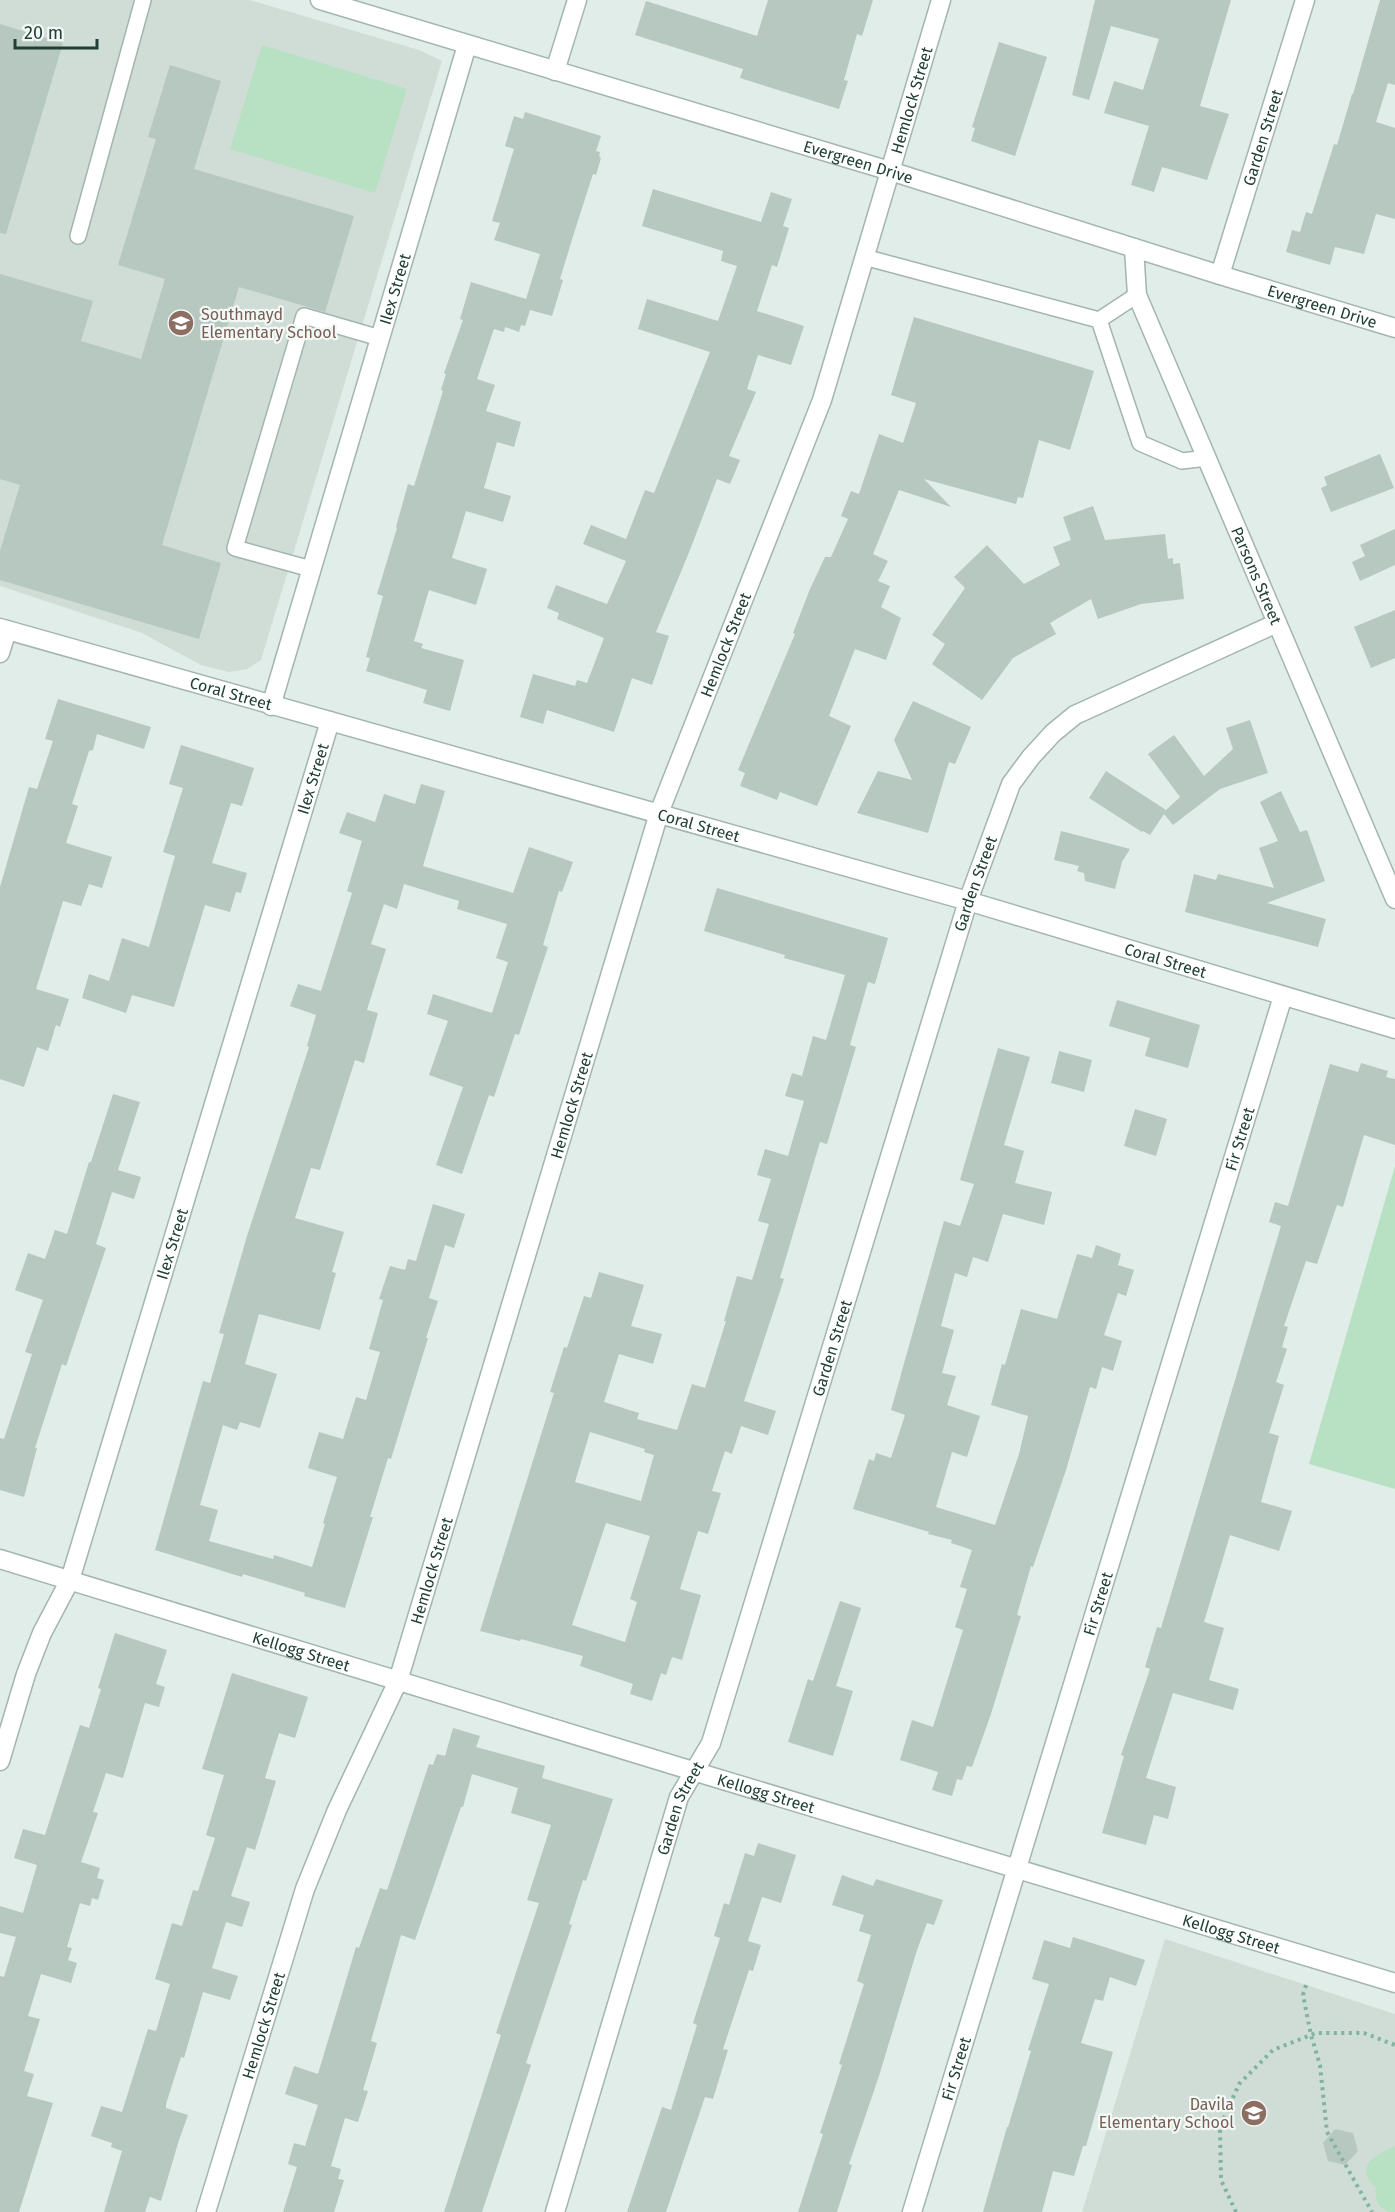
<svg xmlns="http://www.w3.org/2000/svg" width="1395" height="2212" font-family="'Fira Sans',sans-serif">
  <rect width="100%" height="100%" fill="#e1ede8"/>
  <path fill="#cfddd6" d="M 0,0 L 250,0 L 419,50 L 442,61 L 261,660 L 247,669 L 229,672 L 201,665 L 142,633 L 0,586 Z
    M 1165,1939 L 1395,2014 L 1395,2212 L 1082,2212 Z"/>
  <path fill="#b8e0c2" d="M 262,45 L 407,89 L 375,193 L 230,149 Z
    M 1395,1166 L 1395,1489 L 1309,1464 Z
    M 1395,2146 L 1395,2212 C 1380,2212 1374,2202 1376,2188 C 1353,2165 1375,2156 1395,2146 Z"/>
  <path fill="#b6c8c0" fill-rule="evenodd" d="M 768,0 L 873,0 L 862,36 L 857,34 L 844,80 L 848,81 L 839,109 L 740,78 L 743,69 L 635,35 L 646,1 L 757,36 Z
    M 1095,0 L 1231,0 L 1200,106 L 1229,114 L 1207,180 L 1162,167 L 1154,192 L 1131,185 L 1149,126 L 1104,113 L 1114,81 L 1143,90 L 1159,39 L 1111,26 L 1089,100 L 1072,95 Z
    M 1380,0 L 1395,0 L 1395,85 L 1388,83 L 1376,122 L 1395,128 L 1395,219 L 1376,214 L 1364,254 L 1335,247 L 1330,265 L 1286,252 L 1292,230 L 1300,232 L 1306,212 L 1312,214 L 1334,144 L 1337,145 L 1352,94 L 1353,94 Z
    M 0,24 L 63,43 L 6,234 L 0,233 Z
    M 999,42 L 1047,57 L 1015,156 L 971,141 L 975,128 L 972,127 Z
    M 170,65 L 221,81 L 194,169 L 354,216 L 325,312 L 239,287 L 162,545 L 221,563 L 199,639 L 0,580 L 0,551 L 20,485 L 0,479 L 0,274 L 93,301 L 81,341 L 141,359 L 165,279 L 118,265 L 156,139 L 148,137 Z
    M 525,112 L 601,136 L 596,151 L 600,152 L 599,156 L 601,158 L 596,175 L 593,174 L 574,233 L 560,279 L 563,280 L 552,316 L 530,310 L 525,326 L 521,325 L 519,332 L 505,327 L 504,332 L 494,329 L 477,379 L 495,385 L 486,411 L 521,422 L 514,447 L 497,442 L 484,488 L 511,496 L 503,522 L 466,511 L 452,558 L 487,569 L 476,605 L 429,590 L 414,641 L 423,644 L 421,648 L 464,660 L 450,711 L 423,703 L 427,690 L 366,671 L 370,658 L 366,657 L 383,596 L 377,594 L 397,528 L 396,527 L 408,484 L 414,486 L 443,391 L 441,390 L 446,374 L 444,373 L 463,320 L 460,319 L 471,282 L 526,299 L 540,254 L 494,240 L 500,223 L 492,221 L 514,149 L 505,146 L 514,116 L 523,119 Z
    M 653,189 L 761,222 L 771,192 L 792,199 L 783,226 L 789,228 L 777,267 L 772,265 L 757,311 L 804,326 L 791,365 L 758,355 L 747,389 L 756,392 L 729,456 L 740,460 L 730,484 L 717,479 L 690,550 L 656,632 L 669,636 L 652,685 L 632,678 L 614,732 L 547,710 L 543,724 L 520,717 L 533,674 L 575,686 L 577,680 L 587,683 L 604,638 L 557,619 L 559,613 L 547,608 L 556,585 L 607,604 L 626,561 L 583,544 L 591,525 L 626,539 L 645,490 L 654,493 L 710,352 L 638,329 L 647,299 L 718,321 L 737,266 L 721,261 L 723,251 L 642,226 Z
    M 914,317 L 1094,371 L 1070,450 L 1039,440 L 1023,498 L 1018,497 L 1016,504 L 924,479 L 951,507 L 899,490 L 873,554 L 888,561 L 878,581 L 890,586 L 881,607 L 901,618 L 886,660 L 855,649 L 829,716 L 851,726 L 817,806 L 780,792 L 777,800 L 740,786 L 745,773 L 738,770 L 795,634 L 793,633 L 810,589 L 825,557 L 831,557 L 848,519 L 841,516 L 851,491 L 859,494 L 879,434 L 903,443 L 916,403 L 891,395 Z
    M 1380,454 L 1394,488 L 1331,512 L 1321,488 L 1327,485 L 1324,477 Z
    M 1093,506 L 1105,540 L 1165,534 L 1168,559 L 1173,558 L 1173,564 L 1180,563 L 1184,599 L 1141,604 L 1098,619 L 1091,599 L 1050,623 L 1056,634 L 1013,658 L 982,700 L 932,664 L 945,644 L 932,635 L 965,588 L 954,577 L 987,545 L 1024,584 L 1060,565 L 1053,547 L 1071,540 L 1063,517 Z
    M 1395,529 L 1395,565 L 1360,581 L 1352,562 L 1365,556 L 1360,545 Z
    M 1395,610 L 1395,658 L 1371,668 L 1354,627 Z
    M 58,699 L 151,727 L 144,749 L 97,734 L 93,750 L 89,751 L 72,804 L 78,806 L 66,843 L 112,857 L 102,888 L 89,884 L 81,906 L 63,901 L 36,989 L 69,999 L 60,1027 L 56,1025 L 48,1051 L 37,1047 L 24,1087 L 0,1079 L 0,887 L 29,787 L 37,789 L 53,741 L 45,739 Z
    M 913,701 L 971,727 L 955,764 L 949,762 L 928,833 L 857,813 L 878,771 L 912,780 L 894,740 Z
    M 1250,720 L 1268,773 L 1220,789 L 1173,825 L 1164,814 L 1150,835 L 1143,831 L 1142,832 L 1089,798 L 1106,771 L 1166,810 L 1180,797 L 1148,754 L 1174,735 L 1204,776 L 1233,749 L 1226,728 Z
    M 181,745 L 254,768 L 242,806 L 231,803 L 212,863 L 247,873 L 241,893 L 236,892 L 230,912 L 205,905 L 174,1007 L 132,995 L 126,1013 L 82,998 L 89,974 L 109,981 L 122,938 L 149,947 L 175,856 L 163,852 L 183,788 L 169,784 Z
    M 421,784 L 445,791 L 423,866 L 513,893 L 529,847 L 573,862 L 562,892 L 559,891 L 543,945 L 548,947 L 519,1035 L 515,1034 L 494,1097 L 489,1095 L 462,1174 L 436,1165 L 463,1087 L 429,1075 L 448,1021 L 427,1014 L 433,994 L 492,1013 L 508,962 L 496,958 L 507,924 L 457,909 L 459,901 L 404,884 L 397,909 L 384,904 L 371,944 L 386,949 L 367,1010 L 378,1013 L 364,1063 L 355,1060 L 320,1170 L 311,1168 L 295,1218 L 344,1232 L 332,1272 L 336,1273 L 320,1330 L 259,1314 L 245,1364 L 277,1374 L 260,1428 L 240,1422 L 237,1430 L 223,1425 L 200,1505 L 218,1510 L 209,1541 L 273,1559 L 274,1555 L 312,1567 L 325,1524 L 323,1523 L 337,1477 L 308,1468 L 319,1432 L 343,1439 L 356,1397 L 366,1400 L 380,1352 L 369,1349 L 383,1300 L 379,1299 L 390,1266 L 405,1270 L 408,1259 L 416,1261 L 433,1204 L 465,1214 L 454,1248 L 445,1245 L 429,1298 L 438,1301 L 426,1338 L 428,1338 L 391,1459 L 388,1458 L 370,1517 L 373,1517 L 345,1608 L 304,1596 L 305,1593 L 243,1574 L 242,1577 L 155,1550 L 203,1381 L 210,1383 L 224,1334 L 219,1333 L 247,1236 L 309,1047 L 307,1046 L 316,1015 L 290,1006 L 298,984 L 321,991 L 352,893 L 347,891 L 362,841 L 339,833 L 347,812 L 375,822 L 384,794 L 415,804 Z
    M 1281,791 L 1300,832 L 1307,830 L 1325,881 L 1267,903 L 1326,919 L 1318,947 L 1185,912 L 1194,874 L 1216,880 L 1218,874 L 1274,888 L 1259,848 L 1278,841 L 1260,802 Z
    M 1061,831 L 1130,849 L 1122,862 L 1115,889 L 1085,881 L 1084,873 L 1077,871 L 1079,866 L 1054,860 Z
    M 717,888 L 888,938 L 875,984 L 868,982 L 850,1045 L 856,1047 L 827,1144 L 820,1142 L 780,1278 L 784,1279 L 744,1401 L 776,1411 L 768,1435 L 741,1426 L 732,1454 L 725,1451 L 712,1491 L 721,1493 L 708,1534 L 698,1531 L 680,1589 L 701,1595 L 682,1660 L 672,1657 L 666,1675 L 661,1673 L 652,1701 L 630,1694 L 633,1684 L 580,1666 L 583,1656 L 521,1639 L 520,1641 L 480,1631 L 554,1393 L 550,1392 L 564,1347 L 567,1348 L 584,1296 L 591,1298 L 599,1272 L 644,1285 L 631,1326 L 662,1334 L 653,1364 L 619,1354 L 604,1402 L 639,1413 L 637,1419 L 677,1430 L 692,1384 L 705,1388 L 726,1321 L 724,1321 L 737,1276 L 752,1280 L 769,1224 L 758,1221 L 771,1179 L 757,1175 L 765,1149 L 788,1156 L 804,1101 L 785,1096 L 792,1073 L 802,1076 L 813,1036 L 826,1040 L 845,975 L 784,958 L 785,955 L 704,931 ZM 590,1432 L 645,1449 L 644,1452 L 654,1455 L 641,1501 L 575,1482 ZM 606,1523 L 650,1536 L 630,1599 L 637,1602 L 625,1642 L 572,1625 Z
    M 1117,1000 L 1200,1025 L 1188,1068 L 1145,1056 L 1150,1038 L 1109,1026 Z
    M 998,1048 L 1030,1057 L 1004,1145 L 1024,1151 L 1015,1183 L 1052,1192 L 1044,1225 L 1003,1214 L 988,1262 L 973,1257 L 967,1277 L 955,1273 L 941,1326 L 954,1330 L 942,1373 L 956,1376 L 947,1405 L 980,1416 L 967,1457 L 952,1452 L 936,1507 L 995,1525 L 1019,1454 L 1028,1416 L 991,1405 L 1002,1364 L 1005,1365 L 1021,1309 L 1057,1319 L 1077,1254 L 1092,1258 L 1096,1245 L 1121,1254 L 1118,1265 L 1134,1270 L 1126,1296 L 1118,1293 L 1104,1335 L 1122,1341 L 1113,1371 L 1102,1367 L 1096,1389 L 1090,1387 L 1066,1470 L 1033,1567 L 1031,1566 L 1017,1615 L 1021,1616 L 991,1714 L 972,1767 L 967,1766 L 962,1780 L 957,1779 L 952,1796 L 932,1790 L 938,1772 L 900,1760 L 912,1720 L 933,1727 L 963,1630 L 955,1627 L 967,1589 L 960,1587 L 972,1550 L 951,1543 L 952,1540 L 928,1534 L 929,1532 L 853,1509 L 869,1459 L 874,1461 L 876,1453 L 891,1458 L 905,1415 L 891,1410 L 944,1221 L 960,1226 L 974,1184 L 960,1180 Z
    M 1059,1051 L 1092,1060 L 1084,1092 L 1051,1083 Z
    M 1361,1063 L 1388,1071 L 1386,1077 L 1395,1079 L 1395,1145 L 1364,1135 L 1343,1207 L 1337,1205 L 1317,1264 L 1306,1261 L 1284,1326 L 1288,1327 L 1282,1347 L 1287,1349 L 1276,1382 L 1284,1385 L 1269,1433 L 1279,1436 L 1261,1502 L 1292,1511 L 1279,1551 L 1230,1535 L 1204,1622 L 1224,1628 L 1209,1680 L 1239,1689 L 1233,1710 L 1173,1693 L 1146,1778 L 1176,1787 L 1168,1819 L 1154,1815 L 1146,1845 L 1102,1833 L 1124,1756 L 1121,1755 L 1150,1669 L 1145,1667 L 1157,1627 L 1161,1628 L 1281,1226 L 1269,1222 L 1275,1202 L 1288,1206 L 1330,1064 L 1358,1072 Z
    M 113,1094 L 140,1102 L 118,1170 L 141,1177 L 134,1199 L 112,1192 L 96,1244 L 106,1248 L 66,1366 L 62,1364 L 35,1448 L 37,1448 L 24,1497 L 0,1490 L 0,1438 L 4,1439 L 32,1354 L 25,1352 L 43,1300 L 15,1290 L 28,1253 L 45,1259 L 55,1230 L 67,1234 L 89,1162 L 91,1162 Z
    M 1135,1109 L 1167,1119 L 1156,1156 L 1124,1146 Z
    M 840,1601 L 861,1608 L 836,1686 L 853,1691 L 833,1756 L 788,1742 L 808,1679 L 813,1681 Z
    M 115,1633 L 167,1650 L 156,1684 L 165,1687 L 159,1707 L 145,1703 L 123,1778 L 106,1773 L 93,1812 L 98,1813 L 81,1862 L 100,1868 L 97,1878 L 104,1880 L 98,1900 L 92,1898 L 90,1906 L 80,1903 L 67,1947 L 72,1948 L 68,1960 L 77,1963 L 71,1983 L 41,1974 L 28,2016 L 40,2019 L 24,2071 L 34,2074 L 27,2096 L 53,2103 L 19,2212 L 0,2212 L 0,1976 L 4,1977 L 16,1937 L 0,1933 L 0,1906 L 23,1913 L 37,1865 L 14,1858 L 23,1829 L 45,1835 L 80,1725 L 89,1728 L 101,1689 L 98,1688 Z
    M 232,1673 L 308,1697 L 295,1738 L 279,1733 L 265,1778 L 276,1781 L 255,1850 L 247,1847 L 231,1896 L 250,1902 L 242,1927 L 226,1922 L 212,1968 L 238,1976 L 230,2000 L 203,1992 L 184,2058 L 181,2057 L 166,2104 L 166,2108 L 188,2115 L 179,2140 L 161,2201 L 150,2197 L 145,2212 L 104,2212 L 122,2151 L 111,2147 L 112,2143 L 91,2136 L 101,2106 L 122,2112 L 148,2029 L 156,2031 L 170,1984 L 155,1979 L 172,1923 L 182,1926 L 193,1890 L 198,1891 L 215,1838 L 206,1835 L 224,1775 L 202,1769 Z
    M 453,1728 L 480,1736 L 476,1747 L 545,1766 L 542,1778 L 613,1799 L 586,1881 L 583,1880 L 569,1924 L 572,1925 L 526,2063 L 531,2065 L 482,2212 L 444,2212 L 501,2035 L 496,2033 L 539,1903 L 527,1900 L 551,1825 L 511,1813 L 518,1788 L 472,1774 L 463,1807 L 461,1807 L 415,1940 L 401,1935 L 371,2041 L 377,2043 L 363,2090 L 368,2091 L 358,2122 L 345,2118 L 331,2166 L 341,2169 L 338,2179 L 344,2180 L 334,2212 L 283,2212 L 297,2167 L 288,2164 L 294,2143 L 305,2146 L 318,2105 L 285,2094 L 294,2066 L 318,2074 L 356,1947 L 359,1948 L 380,1888 L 387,1890 L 429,1764 L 433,1765 L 437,1754 L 445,1756 Z
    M 758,1843 L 796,1855 L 781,1903 L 762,1897 L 748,1941 L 761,1945 L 753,1971 L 749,1970 L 723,2049 L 728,2050 L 713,2099 L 705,2097 L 666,2212 L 627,2212 L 662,2107 L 671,2110 L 697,2025 L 693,2023 L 720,1938 L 714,1936 L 724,1903 L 729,1905 L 745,1853 L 754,1856 Z
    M 842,1875 L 873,1886 L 876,1879 L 943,1900 L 934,1925 L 927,1923 L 917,1950 L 879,2076 L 849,2164 L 852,2165 L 837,2212 L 798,2212 L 823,2134 L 820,2133 L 842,2065 L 839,2064 L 864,1984 L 857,1981 L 871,1935 L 859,1931 L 864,1915 L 832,1905 Z
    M 1073,1937 L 1145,1960 L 1136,1986 L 1110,1977 L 1103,2001 L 1095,1999 L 1081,2043 L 1113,2052 L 1086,2146 L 1083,2146 L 1074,2176 L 1053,2171 L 1042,2212 L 983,2212 L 1007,2127 L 1008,2127 L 1031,2051 L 1028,2050 L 1049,1984 L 1032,1979 L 1044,1940 L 1070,1948 Z
    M 1335,2129 L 1353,2133 L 1358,2151 L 1345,2165 L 1328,2161 L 1323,2143 Z"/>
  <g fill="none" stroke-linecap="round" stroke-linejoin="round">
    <defs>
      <path id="service" d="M 78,236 L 143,0
        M 864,257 L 1099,320 L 1137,295
        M 1099,320 L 1140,443 L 1182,461 L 1207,458
        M 311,569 L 235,548 L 304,316 L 380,338"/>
      <g id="minor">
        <path d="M 555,71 L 577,0"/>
        <path id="s1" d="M 1134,248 L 1137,295 L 1395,899"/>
        <path id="s2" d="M 1220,275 L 1305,0"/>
        <path id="s3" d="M 0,628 L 968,901 L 1395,1029"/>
        <path d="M 0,653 L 7,630"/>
        <path id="s4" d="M 271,706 L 467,45"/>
        <path id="s5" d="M 0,1559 L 693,1771 L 1395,1983"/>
        <path id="s6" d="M 0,1761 L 26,1674 L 42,1633 L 70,1580 L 330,721"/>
        <path id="s7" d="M 206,2212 L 305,1889 L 337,1810 L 398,1681 L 659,813 L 822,400 L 941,0"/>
        <path id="s8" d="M 555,2212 L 679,1797 L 711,1743 L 968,901 L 1011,784 L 1031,757 L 1053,733 L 1075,715 L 1277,623"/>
        <path id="s9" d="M 912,2212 L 1283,996"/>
      </g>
      <g id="tertiary">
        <path id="s10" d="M 320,0 L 890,171 L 1220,275 L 1395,328"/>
      </g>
    </defs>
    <use href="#service" stroke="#a3b5af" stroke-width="18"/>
    <use href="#minor" stroke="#a3b5af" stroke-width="21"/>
    <use href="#tertiary" stroke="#a3b5af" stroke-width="21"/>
    <path stroke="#7fb3a2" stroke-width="4" stroke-dasharray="3 4.5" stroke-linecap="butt" d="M 1306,1985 L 1303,1995 L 1311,2035 L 1320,2065 L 1327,2132 L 1372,2212
      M 1236,2212 L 1221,2180 L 1220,2127 L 1239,2084 L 1273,2050 L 1316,2033 L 1364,2033 L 1395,2045"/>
    <use href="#service" stroke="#fff" stroke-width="15"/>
    <use href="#minor" stroke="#fff" stroke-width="18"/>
    <use href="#tertiary" stroke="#fff" stroke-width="18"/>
  </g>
  <defs>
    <symbol id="school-disc" viewBox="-11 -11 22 22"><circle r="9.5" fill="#8d6e63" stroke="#f2f9f6"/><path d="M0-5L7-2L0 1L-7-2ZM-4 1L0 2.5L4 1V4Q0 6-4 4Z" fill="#fff"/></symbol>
  </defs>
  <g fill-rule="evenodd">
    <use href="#school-disc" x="166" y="308" width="30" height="30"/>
    <use href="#school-disc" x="1239" y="2098" width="30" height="30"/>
  </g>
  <g text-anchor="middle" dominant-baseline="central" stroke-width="4.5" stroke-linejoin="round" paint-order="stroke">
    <g font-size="16" fill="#203f36" stroke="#f2f9f6">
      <text stroke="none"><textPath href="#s7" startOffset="2229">Hemlock Street</textPath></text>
      <text stroke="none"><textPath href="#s2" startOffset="144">Garden Street</textPath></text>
      <text stroke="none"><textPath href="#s10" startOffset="562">Evergreen Drive</textPath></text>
      <text stroke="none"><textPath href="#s4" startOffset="435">Ilex Street</textPath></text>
      <text stroke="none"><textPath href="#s10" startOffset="1048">Evergreen Drive</textPath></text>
      <text stroke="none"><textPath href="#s1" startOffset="352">Parsons Street</textPath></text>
      <text stroke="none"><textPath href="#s7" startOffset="1653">Hemlock Street</textPath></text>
      <text stroke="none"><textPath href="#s3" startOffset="240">Coral Street</textPath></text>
      <text stroke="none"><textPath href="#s6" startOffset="1032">Ilex Street</textPath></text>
      <text stroke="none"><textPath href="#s3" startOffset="726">Coral Street</textPath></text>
      <text stroke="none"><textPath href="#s8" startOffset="1395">Garden Street</textPath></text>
      <text stroke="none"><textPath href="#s3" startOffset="1212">Coral Street</textPath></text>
      <text stroke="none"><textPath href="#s7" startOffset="1167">Hemlock Street</textPath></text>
      <text stroke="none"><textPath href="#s9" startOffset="1122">Fir Street</textPath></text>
      <text stroke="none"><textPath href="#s6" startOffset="546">Ilex Street</textPath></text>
      <text stroke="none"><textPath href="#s8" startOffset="909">Garden Street</textPath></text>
      <text stroke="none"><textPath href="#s7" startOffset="681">Hemlock Street</textPath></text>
      <text stroke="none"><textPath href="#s9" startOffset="636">Fir Street</textPath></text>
      <text stroke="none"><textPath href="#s5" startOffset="315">Kellogg Street</textPath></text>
      <text stroke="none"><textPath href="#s5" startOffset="801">Kellogg Street</textPath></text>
      <text stroke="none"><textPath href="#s8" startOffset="423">Garden Street</textPath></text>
      <text stroke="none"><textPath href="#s5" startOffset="1287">Kellogg Street</textPath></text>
      <text stroke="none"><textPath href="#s7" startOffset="195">Hemlock Street</textPath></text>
      <text stroke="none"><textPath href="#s9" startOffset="150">Fir Street</textPath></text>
    </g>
    <g font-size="16" fill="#785e54" stroke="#f2f9f6" text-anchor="start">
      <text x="201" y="314">Southmayd<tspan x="201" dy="18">Elementary School</tspan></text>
      <text x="1234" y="2104" text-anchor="end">Davila<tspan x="1234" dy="18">Elementary School</tspan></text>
    </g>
  </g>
  <path d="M15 39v9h82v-9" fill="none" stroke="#203f36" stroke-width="3"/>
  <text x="24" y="39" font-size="18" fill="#203f36" stroke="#f2f9f6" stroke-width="4.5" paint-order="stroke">20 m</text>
</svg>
